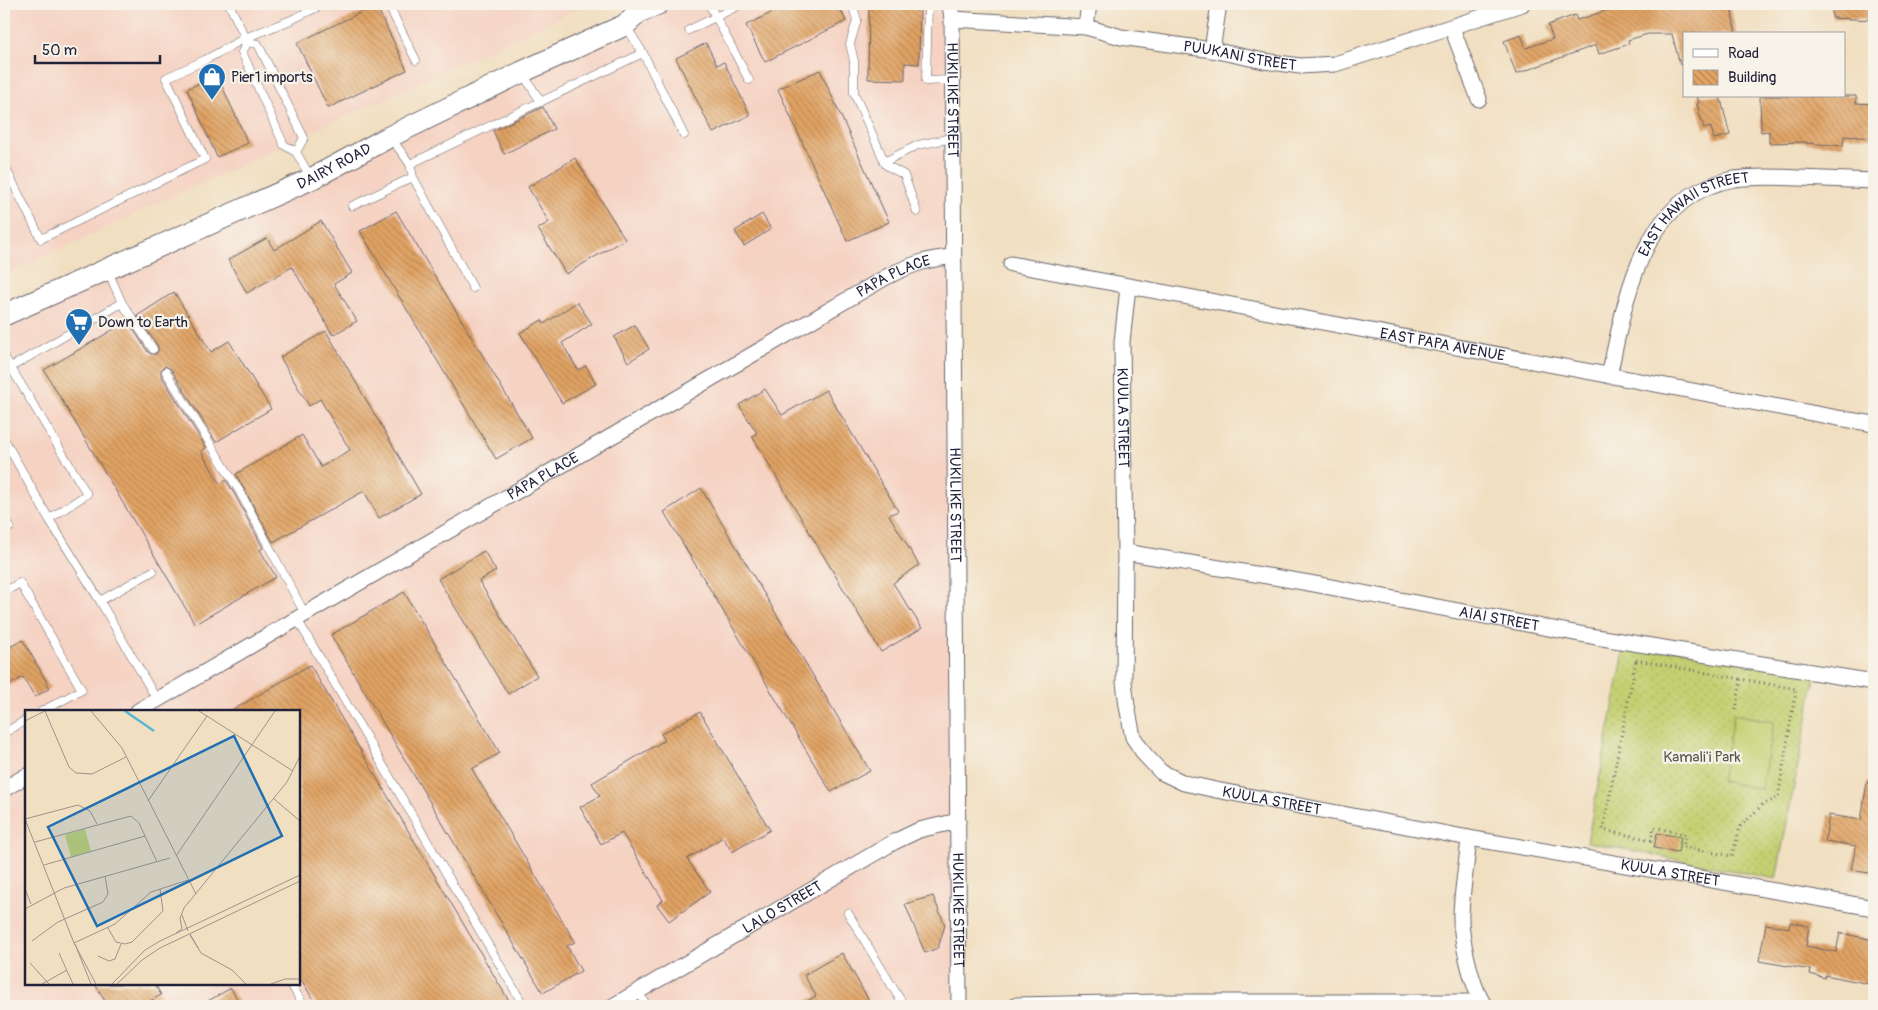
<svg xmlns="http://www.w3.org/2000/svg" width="1878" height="1010" font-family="Pangolin,sans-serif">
  <defs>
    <pattern id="grass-dots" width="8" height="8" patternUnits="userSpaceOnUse" patternTransform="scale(1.25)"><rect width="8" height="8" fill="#c3d071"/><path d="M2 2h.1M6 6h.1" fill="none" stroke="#a7b263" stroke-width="1.8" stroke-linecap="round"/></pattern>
    <pattern id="building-back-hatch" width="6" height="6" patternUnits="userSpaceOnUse" patternTransform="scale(1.25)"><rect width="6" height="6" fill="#e1a363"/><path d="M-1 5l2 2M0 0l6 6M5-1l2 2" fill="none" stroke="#b68453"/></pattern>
  </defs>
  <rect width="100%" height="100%" fill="#f7f3e8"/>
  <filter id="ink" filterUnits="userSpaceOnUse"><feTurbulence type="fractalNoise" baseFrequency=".02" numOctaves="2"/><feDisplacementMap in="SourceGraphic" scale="10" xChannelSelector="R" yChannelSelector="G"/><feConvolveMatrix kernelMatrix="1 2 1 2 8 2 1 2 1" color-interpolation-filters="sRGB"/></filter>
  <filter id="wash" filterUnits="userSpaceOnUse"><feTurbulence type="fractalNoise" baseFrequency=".0096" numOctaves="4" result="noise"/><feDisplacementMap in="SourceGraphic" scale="20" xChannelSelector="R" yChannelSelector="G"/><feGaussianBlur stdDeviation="1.12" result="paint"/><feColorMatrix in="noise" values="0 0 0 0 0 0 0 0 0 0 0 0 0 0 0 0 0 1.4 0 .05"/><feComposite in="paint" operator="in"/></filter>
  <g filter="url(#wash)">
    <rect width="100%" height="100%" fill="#f1dfc1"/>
    <path fill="#f5d2c2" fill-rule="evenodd" d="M 4,4 L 588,4 L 4,275 Z
      M 656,4 L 951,4 L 959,1006 L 4,1006 L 4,328 L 311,179 ZM 26,711 L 299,711 L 299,984 L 26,984 Z"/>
    <path fill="url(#grass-dots)" stroke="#727956" d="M 1626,641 L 1816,672 L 1776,879 L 1587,842 Z"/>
    <path fill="#c3d071" stroke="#727956" d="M 1734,714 L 1774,722 L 1761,789 L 1721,781 Z"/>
    <g id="blocks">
      <path fill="url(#building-back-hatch)" d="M 790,4 L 838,4 L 846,21 L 765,62 L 746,25 Z
        M 869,4 L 920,4 L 919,64 L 905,63 L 905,80 L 868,79 Z
        M 1618,4 L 1730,4 L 1736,34 L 1684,34 L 1684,64 L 1680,65 L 1672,34 L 1648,34 L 1628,40 L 1629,44 L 1599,54 L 1596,45 L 1516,74 L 1504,41 L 1521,35 L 1526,48 L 1553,39 L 1548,25 L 1575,15 L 1577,20 L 1608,10 L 1607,7 Z
        M 1832,4 L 1874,4 L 1874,20 L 1832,18 Z
        M 376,5 L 407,70 L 328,108 L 297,43 Z
        M 706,43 L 717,65 L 724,62 L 750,115 L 713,133 L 676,58 Z
        M 820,70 L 889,222 L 847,241 L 778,89 Z
        M 217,75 L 248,143 L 217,157 L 187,89 Z
        M 1697,96 L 1720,96 L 1730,135 L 1714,139 L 1711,127 L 1704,129 L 1697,104 L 1699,103 Z
        M 1760,96 L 1856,96 L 1856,103 L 1874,104 L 1874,138 L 1844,136 L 1843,146 L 1806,143 L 1807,142 L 1769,143 L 1769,131 L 1761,132 Z
        M 543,107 L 554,129 L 504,154 L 493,131 Z
        M 575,158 L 625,239 L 566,274 L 538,229 L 549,222 L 528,187 Z
        M 396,211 L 532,438 L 496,459 L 360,231 Z
        M 762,214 L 771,229 L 744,246 L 735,231 Z
        M 321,221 L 352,273 L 334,284 L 357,321 L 333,335 L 292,267 L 247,293 L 228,260 L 267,238 L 274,250 Z
        M 174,292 L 211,352 L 229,341 L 271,409 L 216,442 L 171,369 L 165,366 L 161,370 L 161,375 L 206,448 L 201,451 L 220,484 L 226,480 L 235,495 L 263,548 L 260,550 L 276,577 L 195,624 L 44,370 L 128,321 L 148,352 L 151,354 L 156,354 L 158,351 L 158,346 L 137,316 Z
        M 577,302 L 592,324 L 562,343 L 578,370 L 586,366 L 596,384 L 562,403 L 520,333 L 542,320 L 544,324 Z
        M 635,325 L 649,349 L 628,362 L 614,337 Z
        M 326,331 L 421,494 L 379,518 L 364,491 L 273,542 L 236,474 L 302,435 L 321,467 L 350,450 L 320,399 L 309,406 L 280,357 Z
        M 765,389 L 782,415 L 826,390 L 898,511 L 889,515 L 919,565 L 893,583 L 922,628 L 881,652 L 752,436 L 757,433 L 739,405 Z
        M 701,488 L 870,771 L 831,792 L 664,512 Z
        M 484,551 L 496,571 L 479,581 L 537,676 L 508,694 L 438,579 Z
        M 404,592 L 500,753 L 472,769 L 575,942 L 567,946 L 581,971 L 543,993 L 331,635 Z
        M 23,640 L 50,688 L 35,697 L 23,677 L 4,688 L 4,650 Z
        M 310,665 L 512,1006 L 317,1006 L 299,976 L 299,711 L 231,711 Z
        M 700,712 L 770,830 L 732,852 L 723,837 L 687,859 L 710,892 L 669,921 L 657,905 L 663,900 L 622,833 L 601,844 L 580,807 L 600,796 L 592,783 L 665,740 L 661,734 Z
        M 1867,782 L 1874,783 L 1874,874 L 1851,870 L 1856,846 L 1825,841 L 1829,815 L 1861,820 Z
        M 1657,833 L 1681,837 L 1678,852 L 1654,848 Z
        M 933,896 L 945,925 L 938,948 L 925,953 L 905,904 Z
        M 1790,922 L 1809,926 L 1806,946 L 1836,952 L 1840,933 L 1874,940 L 1874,985 L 1825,975 L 1825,978 L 1810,974 L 1811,970 L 1759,961 L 1766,924 L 1789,928 Z
        M 842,953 L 872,1006 L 799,1006 L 816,996 L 804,975 Z
        M 95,984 L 155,984 L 161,995 L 141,1006 L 108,1006 Z
        M 231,988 L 241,1006 L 199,1006 Z"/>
    </g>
  </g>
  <g filter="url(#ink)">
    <use href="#blocks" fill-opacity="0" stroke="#6a646a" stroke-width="1"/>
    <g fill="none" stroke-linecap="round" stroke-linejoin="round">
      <defs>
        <path id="lane" d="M 229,4 L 247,41
          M 388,4 L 416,60
          M 709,4 L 749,80
          M 852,4 L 857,20 L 850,44 L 854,61 L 854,93 L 886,165 L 904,175 L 917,212
          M 928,4 L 926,81 L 952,80
          M 689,30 L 742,4
          M 248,42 L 242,52 L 284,145 L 296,152 L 311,178
          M 248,42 L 258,44 L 304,138 L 296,152
          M 643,53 L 684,135
          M 523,74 L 541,102
          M 391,138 L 410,164 L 413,177 L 473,288
          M 884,162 L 918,145 L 952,138
          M 410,164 L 643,53 L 626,26
          M 4,165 L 41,239 L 205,159 L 166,78 L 205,60 L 245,38 L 291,20 L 324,4
          M 352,206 L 413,177
          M 122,303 L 153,349
          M 4,356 L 87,494 L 49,519 L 4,439
          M 4,371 L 122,303 L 108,271
          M 166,372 L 240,492 L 305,614
          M 4,518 L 10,527 L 4,530
          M 49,519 L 100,601 L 157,700
          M 4,592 L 20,583 L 82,690 L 42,711
          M 100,601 L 153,571
          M 297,619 L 524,1006
          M 9,730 L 26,720
          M 848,913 L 904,1006
          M 291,984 L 304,1006
          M 638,992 L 647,1006"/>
        <g id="street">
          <path id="s1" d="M 950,4 L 952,19 L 959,1006"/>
          <path id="s2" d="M 952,19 L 1086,27 L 1121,37 L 1212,50 L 1264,61 L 1300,66 L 1335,64 L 1522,4"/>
          <path d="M 1086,27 L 1089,4"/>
          <path d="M 1452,28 L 1479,99"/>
          <path d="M 1212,50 L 1219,4"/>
          <path id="s3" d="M 1011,264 L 1838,418 L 1874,424"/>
          <path id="s4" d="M 1128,287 L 1122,342 L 1125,552 L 1124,682 L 1127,706 L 1133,737 L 1145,755 L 1161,772 L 1184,783 L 1216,790 L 1469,838 L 1874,908"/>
          <path id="s5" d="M 1609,376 C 1626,299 1640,196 1734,179 C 1756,176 1777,177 1799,178 C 1824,179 1849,180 1874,181"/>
          <path id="s6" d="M 1125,552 L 1309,583 L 1596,637 L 1874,682"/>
          <path id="s7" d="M 138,711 L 888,276 C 911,265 928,258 953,257"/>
          <path d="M 4,789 L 26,776"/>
          <path d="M 1469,838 C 1467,863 1462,889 1461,914 C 1460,936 1472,989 1485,1006"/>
          <path d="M 1017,1005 L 1160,1002 L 1481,1002"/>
          <path id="s8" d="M 613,1006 L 894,842 L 919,830 L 958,821"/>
        </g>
        <g id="secondary">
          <path id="s9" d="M 4,315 L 311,179 L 389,137 L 522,72 L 625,25 L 639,12 L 658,4"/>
        </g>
      </defs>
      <use href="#lane" stroke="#6a646a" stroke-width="9"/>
      <use href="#street" stroke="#6a646a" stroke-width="17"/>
      <use href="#secondary" stroke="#6a646a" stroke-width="23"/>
      <path stroke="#6a646a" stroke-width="3" stroke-dasharray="1 4" stroke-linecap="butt" d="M 1636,660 L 1796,689 L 1778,798 L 1762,805 L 1740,827 L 1732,856 L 1683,847 L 1686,835 L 1654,827 L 1651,840 L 1603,830 Z
        M 1736,710 L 1741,679"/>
      <use href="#lane" stroke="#fff" stroke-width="8"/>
      <use href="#street" stroke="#fff" stroke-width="15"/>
      <use href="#secondary" stroke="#fff" stroke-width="21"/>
    </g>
  </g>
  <defs>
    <symbol id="shop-pin" viewBox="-11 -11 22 30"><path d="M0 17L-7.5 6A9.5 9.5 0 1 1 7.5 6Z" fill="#1f6fb2" stroke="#f7f3e8"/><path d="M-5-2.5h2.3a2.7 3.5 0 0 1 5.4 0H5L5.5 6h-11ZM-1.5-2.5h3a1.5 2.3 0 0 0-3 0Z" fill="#fff"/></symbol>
    <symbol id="supermarket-pin" viewBox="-11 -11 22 30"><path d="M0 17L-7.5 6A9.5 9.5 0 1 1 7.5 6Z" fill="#1f6fb2" stroke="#f7f3e8"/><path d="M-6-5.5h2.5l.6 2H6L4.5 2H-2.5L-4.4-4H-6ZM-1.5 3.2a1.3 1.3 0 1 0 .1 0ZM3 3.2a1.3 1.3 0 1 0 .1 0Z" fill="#fff"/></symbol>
  </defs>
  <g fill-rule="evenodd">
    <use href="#shop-pin" x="196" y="61" width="32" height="43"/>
    <use href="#supermarket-pin" x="63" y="306" width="32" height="43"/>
  </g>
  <g text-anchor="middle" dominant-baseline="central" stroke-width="4.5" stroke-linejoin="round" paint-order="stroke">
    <g font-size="15" fill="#22223b" stroke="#f7f3e8">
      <text stroke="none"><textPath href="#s2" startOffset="291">PUUKANI STREET</textPath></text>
      <text stroke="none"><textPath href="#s1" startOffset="96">HUKILIKE STREET</textPath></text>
      <text stroke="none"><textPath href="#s9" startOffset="362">DAIRY ROAD</textPath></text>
      <text stroke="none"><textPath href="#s5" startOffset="195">EAST HAWAII STREET</textPath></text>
      <text stroke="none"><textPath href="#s7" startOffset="872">PAPA PLACE</textPath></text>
      <text stroke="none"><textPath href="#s3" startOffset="439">EAST PAPA AVENUE</textPath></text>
      <text stroke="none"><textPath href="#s4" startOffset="131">KUULA STREET</textPath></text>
      <text stroke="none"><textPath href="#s7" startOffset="468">PAPA PLACE</textPath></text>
      <text stroke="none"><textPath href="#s1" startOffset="501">HUKILIKE STREET</textPath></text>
      <text stroke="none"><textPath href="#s6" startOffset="380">AIAI STREET</textPath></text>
      <text stroke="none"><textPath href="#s4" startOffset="611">KUULA STREET</textPath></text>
      <text stroke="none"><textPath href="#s4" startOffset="1016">KUULA STREET</textPath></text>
      <text stroke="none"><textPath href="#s8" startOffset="196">LALO STREET</textPath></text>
      <text stroke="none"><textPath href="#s1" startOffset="906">HUKILIKE STREET</textPath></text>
    </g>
    <g font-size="15" fill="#22223b" stroke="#f7f3e8" text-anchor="start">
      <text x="231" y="77">Pier1 imports</text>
      <text x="98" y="322">Down to Earth</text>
    </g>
    <g font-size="15" fill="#52564b" stroke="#f7f3e8">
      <text x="1702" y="757">Kamali'i Park</text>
    </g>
  </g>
  <g transform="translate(25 710)">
    <rect width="275" height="275" fill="#f1dfc1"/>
    <path d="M 60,119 L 66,141 L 46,147 L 40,125 Z" fill="#c3d071"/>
    <path fill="none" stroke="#58b5d6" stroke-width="2.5" d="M 100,1 L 129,21"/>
    <path fill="none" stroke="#9e938b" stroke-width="1" d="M 20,1 L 44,57 L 51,63 L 67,64 L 101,47M 66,1 L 97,38 L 171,184M 174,1 L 268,61M 0,11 L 20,1M 248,88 L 275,111M 123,91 L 182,6M 63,98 L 109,76M 0,109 L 53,95 L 65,101 L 72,114M 0,109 L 49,233 L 71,274M 10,132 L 106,106 L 114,113 L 132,152M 151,146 L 250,1M 19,155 L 120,126M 0,179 L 6,194M 0,199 L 39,178 L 145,148M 157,205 L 163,221M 83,218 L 91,232 L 100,234 L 107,232 L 138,201 L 135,179M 151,223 L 157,219 L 155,208 L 159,198 L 262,72 L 275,46M 165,224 L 176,243 L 207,260 L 221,274M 165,225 L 173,238M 7,231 L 33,212 L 78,192 L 83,184 L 80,166M 49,233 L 90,214 L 126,182 L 163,170M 50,234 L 66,274M 34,243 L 48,274M 73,246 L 84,251 L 90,249 L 96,234M 5,253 L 24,274M 17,274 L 42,260M 87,274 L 120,240 L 135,231 L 275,165M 92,274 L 117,250 L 135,238 L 275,171M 246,274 L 260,269 L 275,269"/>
    <path fill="#1f6fb2" fill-opacity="0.15" stroke="#1f6fb2" stroke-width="2.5" d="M 209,26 L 257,126 L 72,216 L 23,117 Z"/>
    <rect width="275" height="275" fill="none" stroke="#22223b" stroke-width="2.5"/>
  </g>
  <rect width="1878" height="1010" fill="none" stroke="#f7f3e8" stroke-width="20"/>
  <rect x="1683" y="32" width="162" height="65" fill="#f7f3e8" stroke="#a29fa3"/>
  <rect x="1693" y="49" width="25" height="8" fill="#ffffff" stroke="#a29fa3"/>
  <text x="1728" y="58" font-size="15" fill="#22223b">Road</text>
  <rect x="1693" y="70" width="25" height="15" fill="url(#building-back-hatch)" stroke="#a29fa3"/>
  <text x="1728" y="82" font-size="15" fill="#22223b">Building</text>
  <path d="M35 55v8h125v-8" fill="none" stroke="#22223b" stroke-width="2.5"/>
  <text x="42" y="55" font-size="15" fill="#22223b" stroke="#f7f3e8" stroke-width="4" paint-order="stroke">50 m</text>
</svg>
